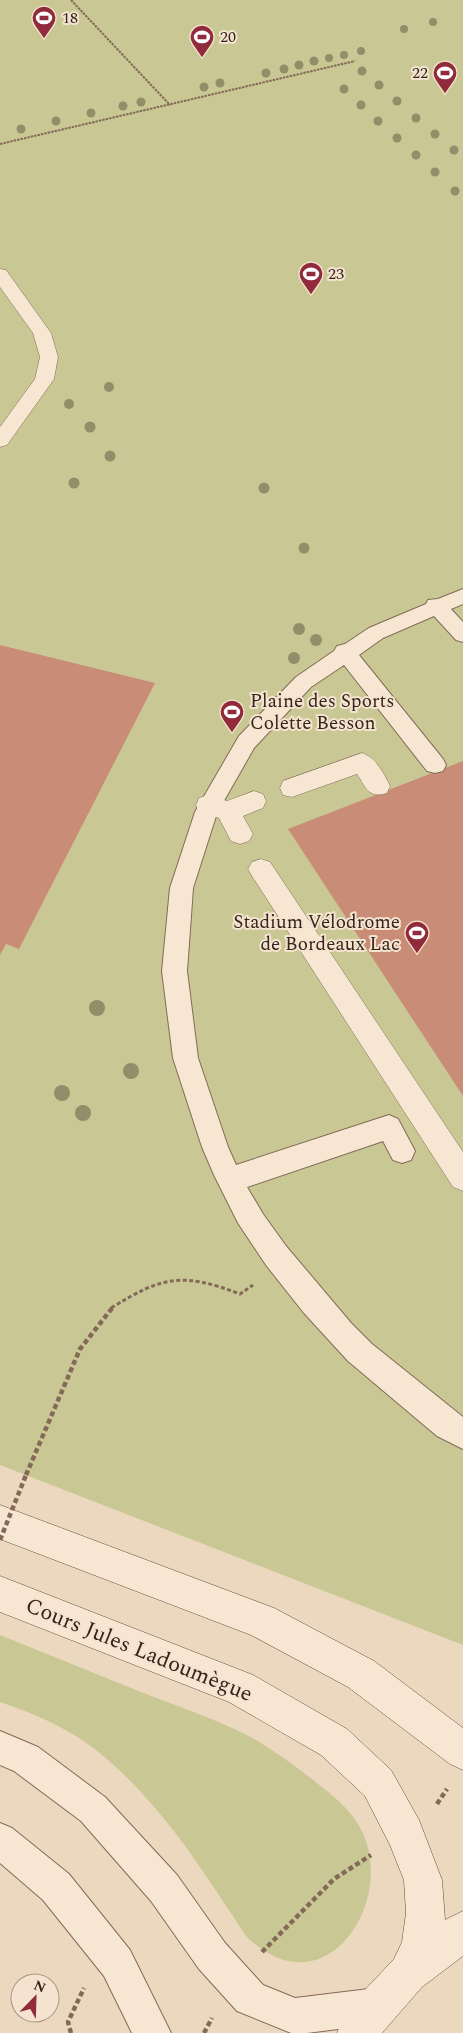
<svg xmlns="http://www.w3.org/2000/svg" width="463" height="2033" font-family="Spectral,serif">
  <rect width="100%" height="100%" fill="#ecd8bf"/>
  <path fill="#c9c894" d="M 0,0 L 463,0 L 463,1645 L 0,1465 Z
    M 0,1635 C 47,1654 94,1673 141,1692 C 179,1707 220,1720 256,1740 C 276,1752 294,1765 312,1779 C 327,1791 342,1802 354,1818 C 406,1888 329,2018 246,1936 C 202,1869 157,1797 92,1747 C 64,1726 32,1713 0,1702 Z"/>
  <path fill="#c98c76" d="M 0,645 L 155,683 L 19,949 L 6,944 L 0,955 Z
    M 463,761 L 463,1096 L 288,829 Z"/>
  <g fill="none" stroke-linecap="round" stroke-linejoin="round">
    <defs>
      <path id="service" d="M 463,589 L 463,604 L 451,609 L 463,622 L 463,642 L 456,640 L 434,616 L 383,638 L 359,655 L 443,759 L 446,765 L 443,771 L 435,773 L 427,771 L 344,665 L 311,687 L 254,748 L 217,813 L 193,888 L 187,971 L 198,1058 L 228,1147 L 236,1165 L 389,1115 L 398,1119 L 415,1151 L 411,1160 L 402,1163 L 393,1160 L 383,1141 L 247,1187 L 263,1214 L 286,1246 L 351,1323 L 372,1344 L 463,1417 L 463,1449 L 437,1436 L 348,1361 L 304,1313 L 266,1265 L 238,1223 L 214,1175 L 202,1147 L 173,1058 L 162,971 L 170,888 L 195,812 L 239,736 L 296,677 L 334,651 L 337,646 L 345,644 L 369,628 L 426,604 L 428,600 L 438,599 Z
        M 0,1731 L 38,1747 L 105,1797 L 177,1875 L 225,1943 L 263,1985 L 295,1998 L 377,1988 L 390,1993 L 395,2006 L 390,2019 L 377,2024 L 307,2033 L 291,2033 L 237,2011 L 199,1969 L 151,1901 L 81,1821 L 14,1771 L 0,1765 Z
        M 0,1823 L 12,1828 L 69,1874 L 130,1950 L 171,2033 L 132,2033 L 104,1976 L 43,1900 L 0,1863 Z"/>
      <path id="pedestrian" d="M 0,269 L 6,270 L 51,333 L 58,357 L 54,379 L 7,445 L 0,447 L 0,427 L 35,379 L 40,357 L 33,333 L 0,287 Z
        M 362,753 C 376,757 384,774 390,786 L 387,793 C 368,799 366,787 357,774 L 292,797 L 283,795 L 280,788 L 283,781 Z
        M 254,791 L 263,794 L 266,801 L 263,808 L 243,816 L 253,834 L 249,841 L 240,844 L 231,841 L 219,818 L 199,812 L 196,805 L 199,798 L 208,795 L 227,801 Z
        M 261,859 L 270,862 L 463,1152 L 463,1191 L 453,1187 L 252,876 L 248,869 L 252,862 Z"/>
      <path id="secondary" d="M 0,1505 L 274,1608 L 374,1661 L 463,1728 L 463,1770 L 450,1764 L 348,1687 L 251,1635 L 0,1539 Z
        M 0,1576 L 253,1675 L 347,1729 L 391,1770 L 419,1820 L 442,1880 L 445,1920 L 463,1911 L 463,1956 L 422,1987 L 382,2033 L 337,2033 L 343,2019 L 363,1992 L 394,1959 L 402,1942 L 406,1913 L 404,1880 L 390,1845 L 365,1796 L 321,1755 L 229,1702 L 0,1612 Z"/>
    </defs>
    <use href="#service" stroke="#846958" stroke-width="2"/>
    <use href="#pedestrian" stroke="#846958" stroke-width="1"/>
    <use href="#secondary" stroke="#664a3c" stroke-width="1"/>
    <path stroke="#846958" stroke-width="2" stroke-dasharray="2.5 1" stroke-linecap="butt" d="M 71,0 L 170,105
      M 0,144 L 355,61"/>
    <path stroke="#846958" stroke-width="3" stroke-dasharray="4 2.5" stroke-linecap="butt" d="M 111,1308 C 163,1276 182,1272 240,1294 L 253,1285"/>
    <path stroke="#846958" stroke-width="4.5" stroke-dasharray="5 3" stroke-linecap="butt" d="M 26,1475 L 80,1349 L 113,1307
      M 437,1804 L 447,1789
      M 262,1952 L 334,1879 L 371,1855
      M 71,2033 L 68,2022 L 84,1988
      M 204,2033 L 212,2018"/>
    <use href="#service" fill="#f7e7d2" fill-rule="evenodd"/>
    <use href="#pedestrian" fill="#f7e7d2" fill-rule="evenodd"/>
    <use href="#secondary" fill="#f7e7d2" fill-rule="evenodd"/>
    <path stroke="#846958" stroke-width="4.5" stroke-dasharray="5 3" stroke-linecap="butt" d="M 0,1540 L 26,1475"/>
  </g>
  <g fill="#938d69">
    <circle cx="433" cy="22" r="4"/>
    <circle cx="404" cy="29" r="4"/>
    <circle cx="361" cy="51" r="4"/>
    <circle cx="344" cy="55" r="4"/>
    <circle cx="329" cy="58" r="4"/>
    <circle cx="314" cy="61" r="4.5"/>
    <circle cx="299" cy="65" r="4.5"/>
    <circle cx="284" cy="69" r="4.5"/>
    <circle cx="362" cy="71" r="4.5"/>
    <circle cx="266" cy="73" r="4.5"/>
    <circle cx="220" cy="83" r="4.5"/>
    <circle cx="379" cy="85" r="4.5"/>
    <circle cx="204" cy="87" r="4.5"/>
    <circle cx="344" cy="89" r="4.5"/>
    <circle cx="397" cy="101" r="4.5"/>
    <circle cx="141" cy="102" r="4.5"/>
    <circle cx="361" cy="105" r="4.5"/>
    <circle cx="123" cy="106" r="4.5"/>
    <circle cx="91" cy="113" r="4.5"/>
    <circle cx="416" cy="118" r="4.5"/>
    <circle cx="56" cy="121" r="4.5"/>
    <circle cx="378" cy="121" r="4.5"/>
    <circle cx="21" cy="129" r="4.5"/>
    <circle cx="435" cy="134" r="4.5"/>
    <circle cx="397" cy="138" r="4.5"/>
    <circle cx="454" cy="150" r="4.5"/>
    <circle cx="416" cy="155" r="4.5"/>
    <circle cx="435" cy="172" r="4.5"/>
    <circle cx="455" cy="191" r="4.5"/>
    <circle cx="109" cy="387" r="5"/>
    <circle cx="69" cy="404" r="5"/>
    <circle cx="90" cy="427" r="5.5"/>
    <circle cx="110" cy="456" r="5.5"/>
    <circle cx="74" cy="483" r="5.5"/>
    <circle cx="264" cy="488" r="5.5"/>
    <circle cx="304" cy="548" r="5.5"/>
    <circle cx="299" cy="629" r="6"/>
    <circle cx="316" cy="640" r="6"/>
    <circle cx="294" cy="658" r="6"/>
    <circle cx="97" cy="1008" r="8"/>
    <circle cx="131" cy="1071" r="8"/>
    <circle cx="62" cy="1093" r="8"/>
    <circle cx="83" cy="1113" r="8"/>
  </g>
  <defs>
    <symbol id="stadium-pin" viewBox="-11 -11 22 30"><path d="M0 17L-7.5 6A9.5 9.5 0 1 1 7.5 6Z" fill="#912a3a" stroke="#f4e3ce"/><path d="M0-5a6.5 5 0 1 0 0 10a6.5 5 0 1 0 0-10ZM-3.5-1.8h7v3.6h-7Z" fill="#fff"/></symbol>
  </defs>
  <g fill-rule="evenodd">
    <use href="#stadium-pin" x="30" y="4" width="28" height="38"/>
    <use href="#stadium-pin" x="188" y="23" width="28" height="38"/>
    <use href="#stadium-pin" x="431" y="59" width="28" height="38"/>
    <use href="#stadium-pin" x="297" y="260" width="28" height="38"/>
    <use href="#stadium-pin" x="218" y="698" width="28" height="38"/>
    <use href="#stadium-pin" x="403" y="919" width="28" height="38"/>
  </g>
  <g text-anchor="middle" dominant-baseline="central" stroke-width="4" stroke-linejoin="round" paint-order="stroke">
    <g font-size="16" fill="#34241c" stroke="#f4e3ce" text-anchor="start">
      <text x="62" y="18">18</text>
      <text x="220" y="37">20</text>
      <text x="428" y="73" text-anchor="end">22</text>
      <text x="328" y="274">23</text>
    </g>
    <g font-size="19" fill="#34241c" stroke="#f4e3ce" text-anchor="start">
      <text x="250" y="701">Plaine des Sports<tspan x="250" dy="22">Colette Besson</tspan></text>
      <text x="400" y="922" text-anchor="end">Stadium Vélodrome<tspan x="400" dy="22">de Bordeaux Lac</tspan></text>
    </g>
    <g font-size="22" fill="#34241c" stroke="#f4e3ce">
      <text transform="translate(139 1650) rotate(22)">Cours Jules Ladoumègue</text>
    </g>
  </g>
  <g transform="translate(35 1998) rotate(23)"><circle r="24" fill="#f4e3ce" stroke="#a79787"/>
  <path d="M0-4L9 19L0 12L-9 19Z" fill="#912a3a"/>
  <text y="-8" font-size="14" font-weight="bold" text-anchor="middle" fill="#34241c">N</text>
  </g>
</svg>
